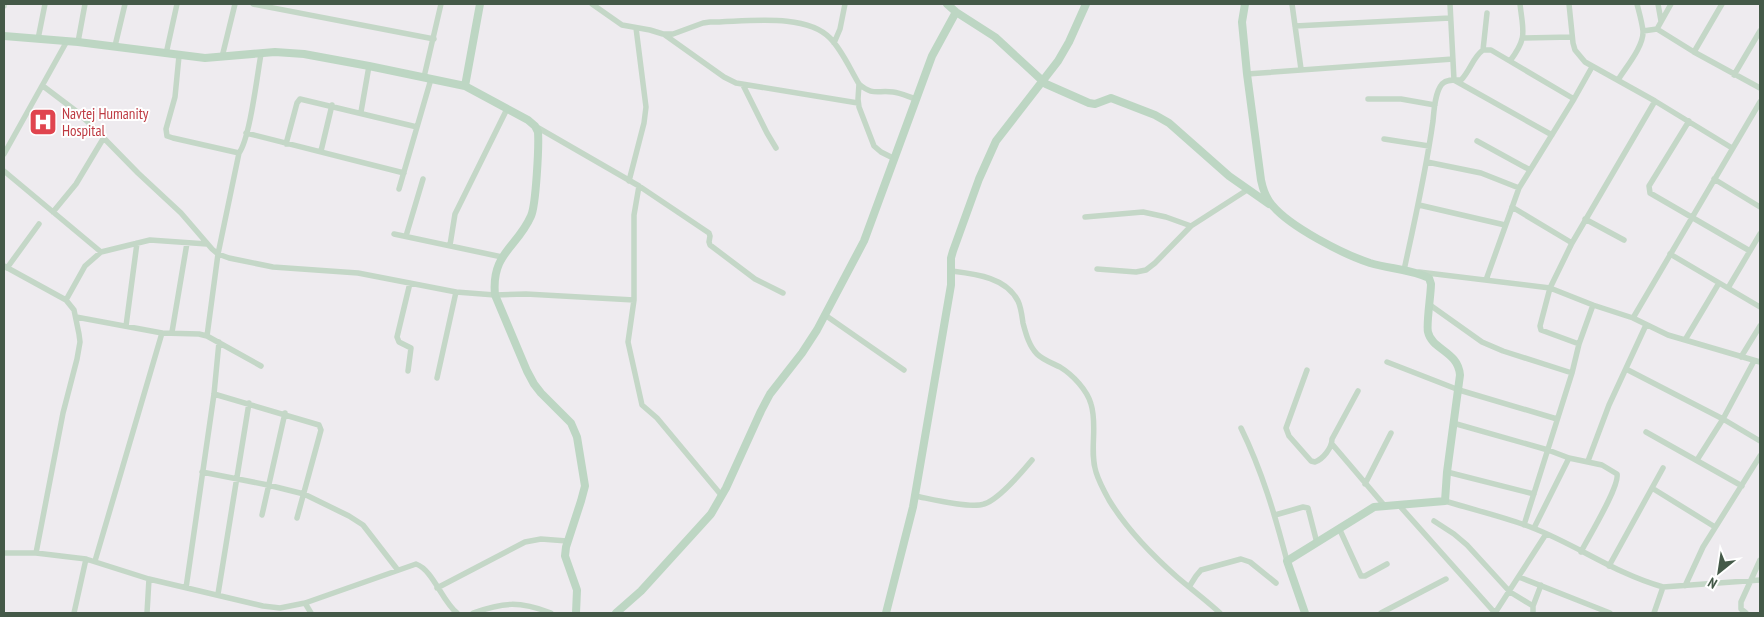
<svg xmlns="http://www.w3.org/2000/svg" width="1764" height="617" font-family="'PT Sans Narrow',sans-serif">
  <rect width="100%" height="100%" fill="#eeebef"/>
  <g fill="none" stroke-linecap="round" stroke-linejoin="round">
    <path stroke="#c4d7c7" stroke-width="5.5" d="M 253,4 L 434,39
      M 592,4 L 622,25 L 650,30 L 663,34 L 673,34 L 703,23 L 710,22 C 744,22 805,12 830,38 C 842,50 850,69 859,84 C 873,96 877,90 893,92 C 901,93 909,97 916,99
      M 1292,4 L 1301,69
      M 1450,4 L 1454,80 L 1552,135
      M 1569,4 L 1573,43 L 1575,50 L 1585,62 L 1655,101 L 1732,148
      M 1658,4 L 1661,21
      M 4,6 L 4,4
      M 1295,26 L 1450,18
      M 1657,29 L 1671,4
      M 1643,31 L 1657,29 L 1694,52 L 1760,88
      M 665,35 L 724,77 L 736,83 L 858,103
      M 1523,38 L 1572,37
      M 38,39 L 45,4
      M 78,42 L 85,4
      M 834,43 L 840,29 L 845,4
      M 115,46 L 125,4
      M 1483,50 L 1487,13
      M 1694,52 L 1722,4
      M 166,54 L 177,4
      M 179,56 L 175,97 L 166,129 L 167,136 L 173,138 L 239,153
      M 222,57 L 235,4
      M 1510,61 C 1528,37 1523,32 1520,4
      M 1247,74 L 1453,59
      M 1734,75 L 1760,31
      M 424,77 L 441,4
      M 1618,80 C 1626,67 1644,46 1643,31 C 1642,22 1639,12 1637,4
      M 859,84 L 858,99 L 859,107 L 874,146 L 881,152 L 895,159
      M 743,85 L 767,133 L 776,148
      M 43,86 L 76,111 L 90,124 L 138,173 L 181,213 L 212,249 L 218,254 L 229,258 L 273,267 L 358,273 L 456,292 L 495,295 L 526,294 L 634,300
      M 1368,99 L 1401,99 L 1435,105
      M 361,112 L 369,66
      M 1689,121 L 1649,186 L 1650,193 L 1750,251
      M 535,126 L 639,186 L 709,233 L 710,236 L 709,242 L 710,245 L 755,279 L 783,293
      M 246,133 L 404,173
      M 1384,139 L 1429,146
      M 1477,141 L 1530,170
      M 286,144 L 297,103 L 300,99 L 417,127
      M 321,151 L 332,105
      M 4,154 L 67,41
      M 1427,162 L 1481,173 L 1519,188
      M 4,171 L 101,252
      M 1714,179 L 1760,207
      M 629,181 L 644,123 L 646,107 L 636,28
      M 639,186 L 634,215 L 634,300 L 628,342 L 642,405 L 657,418 L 722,496
      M 399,189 L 431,79
      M 1419,205 L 1505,225
      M 1512,207 L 1572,243
      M 53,212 L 76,184 L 103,139
      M 1085,217 L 1143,212 L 1166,217 L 1191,226
      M 1585,219 L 1624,240
      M 394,234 L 502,257
      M 406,236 L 423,179
      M 450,245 L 455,214 L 459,206 L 507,109
      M 1670,254 L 1760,307
      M 4,266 L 66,300 L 74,310 L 79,334 L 80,342 L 77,359 L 63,413 L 36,553
      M 7,268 L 39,224
      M 1097,269 L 1136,272 L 1146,270 L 1155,263 L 1191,226 L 1247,190
      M 1404,270 C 1415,220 1426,171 1433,121 C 1434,110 1435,92 1442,84 C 1447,79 1455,80 1461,80 C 1470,71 1473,57 1483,50 L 1491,50 L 1574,99
      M 951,271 C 975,274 1006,277 1018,301 C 1021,307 1022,316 1023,323 C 1026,334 1029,346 1037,354 C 1043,360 1052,363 1060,367 C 1073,375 1087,390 1091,404 C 1098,426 1089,451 1096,472 C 1099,482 1104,491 1109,500 C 1126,528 1152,555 1177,577 C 1191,589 1206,600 1220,613
      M 1419,272 L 1550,288 L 1593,305 L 1633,318 L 1668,335 L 1760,362
      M 1486,280 L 1519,188 L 1574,99 L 1592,67
      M 1728,288 L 1760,234
      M 66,300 L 85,266 L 101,252 L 150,240 L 207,244
      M 1430,305 L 1482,342 L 1503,351 L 1572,373
      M 825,315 L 904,370
      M 76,317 L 162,333 L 199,334 L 207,336 L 261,366
      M 1633,318 L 1760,102
      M 126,326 L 137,243
      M 172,332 L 187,243
      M 207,336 L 218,254 L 239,153 C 250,138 257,76 261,54
      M 1685,340 L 1719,283
      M 1579,344 L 1541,330 L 1540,326 L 1550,288 L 1572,243 L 1655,101
      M 1741,357 L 1760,326
      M 1387,362 L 1459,390 L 1557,419
      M 1626,369 L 1723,419 L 1760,441
      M 1307,370 L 1286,428 L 1289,436 L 1311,461 L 1315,462 C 1323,459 1332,448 1332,439 L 1358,391
      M 408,371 L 411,348 L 399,342 L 397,337 L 410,283
      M 437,378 L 456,292
      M 214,394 L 319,425 L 321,430 L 297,518
      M 1453,423 L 1548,450 L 1569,458 L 1602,465 L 1617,474 C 1620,486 1588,538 1581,552
      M 1241,428 C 1262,471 1275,515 1287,561
      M 1646,432 L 1742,486
      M 1332,444 L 1384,505
      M 1697,460 L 1723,419 L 1754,361
      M 1588,461 L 1609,405 L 1646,325
      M 202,472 L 268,485 L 304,494 L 349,516 L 363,525 L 397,569
      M 1447,472 L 1534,494
      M 1365,484 L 1391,433
      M 1652,488 L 1715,527
      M 915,496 C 931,499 970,509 984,504 C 998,500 1022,472 1032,460
      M 1445,501 C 1474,510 1505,517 1533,528 C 1577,545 1616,574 1663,587 L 1760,580
      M 1398,504 L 1495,613
      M 262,515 L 285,413
      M 1275,515 L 1303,507 L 1308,508 L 1317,543
      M 1434,521 L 1454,534 L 1467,545 L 1510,592 L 1533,606
      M 1524,525 L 1572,373 L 1579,344 L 1593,305
      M 1339,528 L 1361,576 L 1365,576 L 1387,564
      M 1534,528 L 1569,458
      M 4,553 L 36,553 L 86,559 L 149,579 L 263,606 L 280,608 L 305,603 L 416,564 C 433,570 442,601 457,613
      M 95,561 L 162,333
      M 1609,566 L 1663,468
      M 1519,577 L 1610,613
      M 1685,586 L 1703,547 L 1760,456
      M 1189,587 L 1196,576 L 1201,570 L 1241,559 L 1250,562 L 1276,583
      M 186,588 L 214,394 L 219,342
      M 437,588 L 525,542 L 541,539 L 567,541
      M 218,594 L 249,403
      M 305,603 L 311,613
      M 74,613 L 86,559
      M 147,613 L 149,579
      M 473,613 C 504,602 519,601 551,613
      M 1381,613 L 1446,579
      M 1495,613 L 1546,534
      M 1533,613 L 1533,606 L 1541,585
      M 1654,613 L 1663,587
      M 1746,613 L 1741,609 L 1741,602 L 1760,560"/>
    <path stroke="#bdd6c3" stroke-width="8" d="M 947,4 L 956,12 L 995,37 L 1046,84 L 1089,103 L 1095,104 L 1111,98 L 1155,115 L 1169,123 L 1229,176 L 1269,204
      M 1245,4 L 1242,22 L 1247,74 L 1261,180 C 1263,190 1266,198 1272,205 C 1290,227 1343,254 1370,263 C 1390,269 1411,269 1429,278 L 1431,284 C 1431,294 1426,325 1428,332 C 1432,350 1458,351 1460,375 L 1447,472 L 1445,501 L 1374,507 L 1287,561 L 1305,613
      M 4,36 L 78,42 L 205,58 L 275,52 L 304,54 L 369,66 L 465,86 L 480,4
      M 465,86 L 528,120 L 535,126 L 538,132 C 539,146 536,205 531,216 C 517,248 491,253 495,295 L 527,371 L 534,384 L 541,393 L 571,423 L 577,437 L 585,486 L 581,501 L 566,547 L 565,556 L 577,590 L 576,613
      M 616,613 L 641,591 L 711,514 L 726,488 L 761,411 L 770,394 L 802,353 L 817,330 L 864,241 L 932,56 L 956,12
      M 886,613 L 913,507 L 951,285 L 951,258 L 953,251 L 979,179 L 996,141 L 1058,61 L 1069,42 L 1086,4"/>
  </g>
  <defs>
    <symbol id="hospital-square" viewBox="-11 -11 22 22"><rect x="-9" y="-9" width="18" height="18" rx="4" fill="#e0444e" stroke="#fff"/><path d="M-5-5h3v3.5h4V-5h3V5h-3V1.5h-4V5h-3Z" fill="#fff"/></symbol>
  </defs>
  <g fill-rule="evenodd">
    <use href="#hospital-square" x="27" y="106" width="32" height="32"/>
  </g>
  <g text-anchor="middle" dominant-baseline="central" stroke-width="4" stroke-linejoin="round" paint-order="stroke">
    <g font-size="15" fill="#be3a42" stroke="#fff" text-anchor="start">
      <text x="62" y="113">Navtej Humanity<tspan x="62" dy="17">Hospital</tspan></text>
    </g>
  </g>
  <rect width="1764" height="617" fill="none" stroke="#445948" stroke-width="10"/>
  <g transform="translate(1719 572) rotate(210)" stroke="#ffffff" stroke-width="4" paint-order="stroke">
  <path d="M0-4L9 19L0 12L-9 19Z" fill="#445948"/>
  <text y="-8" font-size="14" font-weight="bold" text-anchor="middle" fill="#445948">N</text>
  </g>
</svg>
